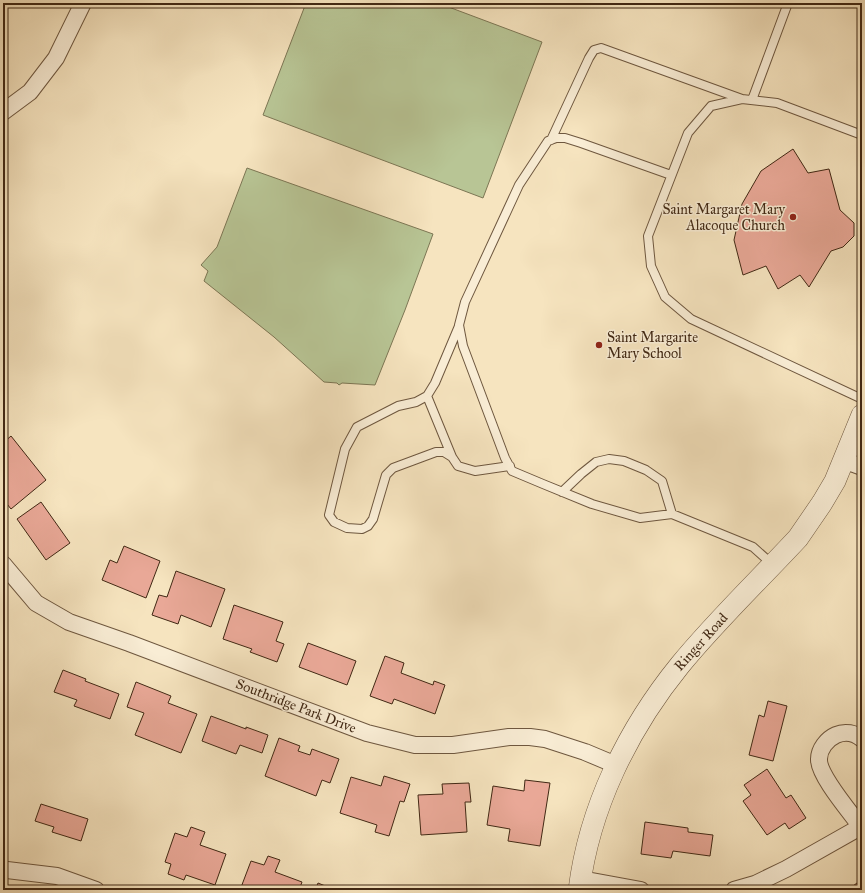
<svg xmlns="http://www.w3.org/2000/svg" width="865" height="893" font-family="'IM FELL Great Primer',serif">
  <rect width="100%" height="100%" fill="#f6e4bf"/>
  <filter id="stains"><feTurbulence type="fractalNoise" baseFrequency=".005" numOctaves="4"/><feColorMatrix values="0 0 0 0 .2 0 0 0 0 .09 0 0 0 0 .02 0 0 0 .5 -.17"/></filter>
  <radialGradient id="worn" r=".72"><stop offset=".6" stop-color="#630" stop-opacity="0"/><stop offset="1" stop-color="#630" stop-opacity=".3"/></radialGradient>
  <path fill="#b8c595" stroke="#7c7654" d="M 306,3 L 438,3 L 542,42 L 483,198 L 263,115 Z
    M 247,168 L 433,234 L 405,310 L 375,385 L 342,383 L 339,385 L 337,383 L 324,382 L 274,337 L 204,281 L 208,271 L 201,265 L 217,247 Z"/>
  <path fill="#e9a897" stroke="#412814" d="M 793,149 L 808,173 L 829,169 L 840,210 L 854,223 L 854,236 L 843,247 L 831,251 L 809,287 L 800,275 L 778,289 L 766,266 L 743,275 L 734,240 L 742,204 L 761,171 Z
    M 11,436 L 46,480 L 11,509 L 3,499 L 3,443 Z
    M 41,502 L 70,543 L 46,560 L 17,519 Z
    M 124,546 L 160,561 L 146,598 L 102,580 L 110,560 L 117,563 Z
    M 176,571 L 225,589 L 211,627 L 181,615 L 178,624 L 152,615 L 159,595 L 167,597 Z
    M 234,605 L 283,622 L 276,641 L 284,644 L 277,662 L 250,652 L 252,649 L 223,639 Z
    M 308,643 L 356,661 L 347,685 L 299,667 Z
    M 385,656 L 404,663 L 401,673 L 433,685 L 434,681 L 445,685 L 435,714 L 394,699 L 392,704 L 370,696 Z
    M 63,670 L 86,679 L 85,681 L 119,694 L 110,719 L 74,706 L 77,700 L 54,692 Z
    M 136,682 L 171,696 L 168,703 L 197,714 L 181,753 L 135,735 L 144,713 L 127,707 Z
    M 768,701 L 787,706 L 773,761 L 749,755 L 759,715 L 764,717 Z
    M 211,716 L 246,729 L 246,727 L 268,735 L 262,753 L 240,745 L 236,754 L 202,741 Z
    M 279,738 L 300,746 L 298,751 L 310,755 L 312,749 L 339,759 L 330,783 L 322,780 L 316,796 L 265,776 Z
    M 767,769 L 786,798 L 791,795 L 806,818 L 789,829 L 785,823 L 767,835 L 743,801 L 751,795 L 744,785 Z
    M 384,776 L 410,784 L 404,802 L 400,801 L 389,836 L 375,832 L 377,825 L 340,813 L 351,777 L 381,786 Z
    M 525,780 L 550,783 L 540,846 L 508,841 L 510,829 L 487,825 L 493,786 L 524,791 Z
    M 469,783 L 471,802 L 465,802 L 467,832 L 421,835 L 418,795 L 443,794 L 442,784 Z
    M 41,804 L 88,819 L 81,841 L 52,832 L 54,827 L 35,821 Z
    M 645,822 L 688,828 L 688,832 L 713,835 L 710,856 L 673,851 L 671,858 L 641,854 Z
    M 191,827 L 205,832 L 200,845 L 226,854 L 215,885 L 186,875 L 184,880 L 168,874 L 171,864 L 165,862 L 175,833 L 187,837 Z
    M 268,856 L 280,860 L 275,872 L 302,882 L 299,890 L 240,890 L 251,861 L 264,865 Z
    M 862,879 L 862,890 L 848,890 Z
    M 318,883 L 335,890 L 315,890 Z"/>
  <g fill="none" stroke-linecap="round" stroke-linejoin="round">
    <defs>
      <path id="service" d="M 752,100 L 788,3
        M 862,135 L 777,103 L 742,99 L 711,106 L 688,133 L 648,236 L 651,266 L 665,297 L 691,319 L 862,399
        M 551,140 L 589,58 L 594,50 L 601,48 L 742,99
        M 671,175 L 581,143 L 565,138 L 556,138 L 548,141 L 519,185 L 465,302 L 459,325 L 463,346 L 505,458 L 512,471 L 543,484 L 592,504 L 640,518 L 672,514 L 753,547 L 772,564
        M 459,326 L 435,383 L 427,396 L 416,402 L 398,406 L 357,427 L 345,449 L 329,515 L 334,522 L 347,528 L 362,529 L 368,526 L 373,519 L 386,475 L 393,468 L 436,452 L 444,452 L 452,457 L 458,466 L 475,471 L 510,466
        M 427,396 L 452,457
        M 562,492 L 581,474 L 596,462 L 609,459 L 624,461 L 646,470 L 662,481 L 672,514"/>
      <path id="minor" d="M 3,112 L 30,92 L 56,58 L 83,3
        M 843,460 L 862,467
        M 3,564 L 36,603 L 69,622 L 129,643 L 367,733 L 415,745 L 453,745 L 509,737 L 530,737 L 545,739 L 585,752 L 616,765
        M 861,827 C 851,813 818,775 819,759 C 819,749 827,739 836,735 C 845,731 855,733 862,739
        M 3,871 L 7,870 L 57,876 L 96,890
        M 581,879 L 641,890
        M 734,890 L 755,884 L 786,869 L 862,826"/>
      <path id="tertiary" d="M 579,890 C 589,808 628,729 680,665 C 716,621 758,581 798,538 L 822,503 L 835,481 L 862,415"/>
    </defs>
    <use href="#service" stroke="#6e573f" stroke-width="10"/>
    <use href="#minor" stroke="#6e573f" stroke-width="18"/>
    <use href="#tertiary" stroke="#6e573f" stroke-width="22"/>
    <use href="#service" stroke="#f9edd5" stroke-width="8"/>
    <use href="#minor" stroke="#f9edd5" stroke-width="16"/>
    <use href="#tertiary" stroke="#f9edd5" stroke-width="21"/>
  </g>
  <g fill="#8f2418" stroke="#f9edd5" stroke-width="1.5">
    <circle cx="793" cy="217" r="4"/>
    <circle cx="599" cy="345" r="4"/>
  </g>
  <g text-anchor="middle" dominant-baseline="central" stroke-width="3" stroke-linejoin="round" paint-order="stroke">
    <g font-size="14" fill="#412814" stroke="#f9edd5" text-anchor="end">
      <text x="785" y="209">Saint Margaret Mary<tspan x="785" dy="16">Alacoque Church</tspan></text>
      <text x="607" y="337" text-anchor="start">Saint Margarite<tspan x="607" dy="16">Mary School</tspan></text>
    </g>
    <g font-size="14" fill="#412814" stroke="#f9edd5">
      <text transform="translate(701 642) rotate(-48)">Ringer Road</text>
      <text transform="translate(296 706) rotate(21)">Southridge Park Drive</text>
    </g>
  </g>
  <rect width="865" height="893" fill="none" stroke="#f6e4bf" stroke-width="16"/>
  <rect x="4" y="4" width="857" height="885" fill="none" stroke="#412814" stroke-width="2"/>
  <rect x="8" y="8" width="849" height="877" fill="none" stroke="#412814"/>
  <rect width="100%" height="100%" filter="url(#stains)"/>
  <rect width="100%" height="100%" fill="url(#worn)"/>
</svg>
